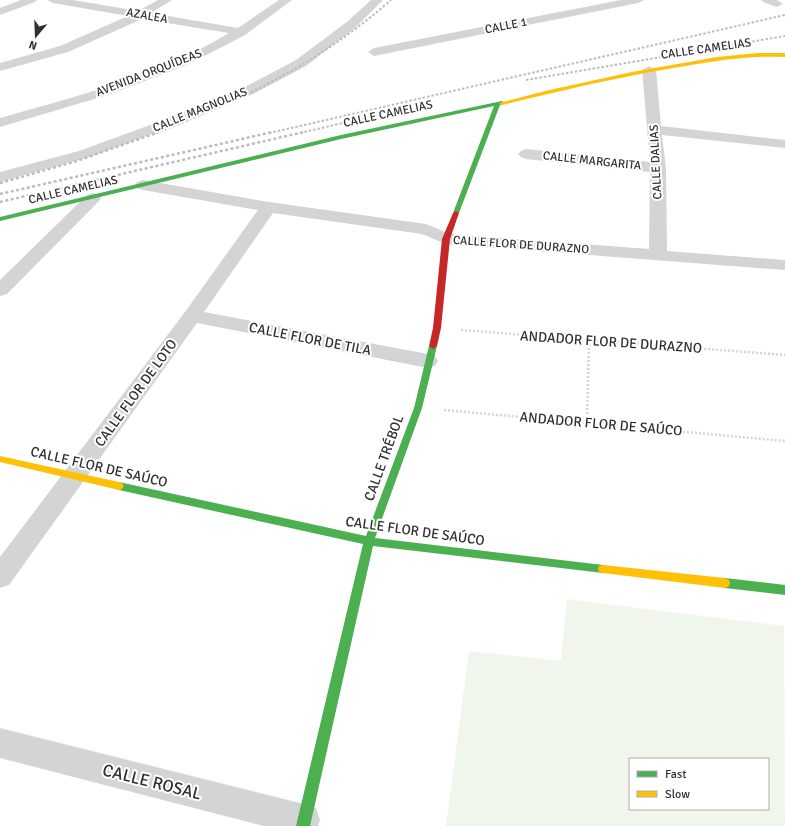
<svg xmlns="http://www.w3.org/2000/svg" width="785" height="826" font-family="Signika,sans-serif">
  <rect width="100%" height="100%" fill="#fff"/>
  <path fill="#f1f6ec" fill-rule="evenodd" d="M 567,599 L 784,626 L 785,826 L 446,826 L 469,651 L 561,661 ZM 630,759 L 768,759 L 768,809 L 630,809 Z"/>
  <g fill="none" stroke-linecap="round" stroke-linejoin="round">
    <path stroke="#d4d4d4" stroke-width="2.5" stroke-dasharray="2 2" stroke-linecap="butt" d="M 461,330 L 785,355
      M 444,410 L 785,441
      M 587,422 L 589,339"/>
    <path fill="#d4d4d4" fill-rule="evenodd" d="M 21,0 L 37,0 L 35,2 L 0,15 L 0,8 Z
      M 47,0 L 73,0 L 138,11 L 158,0 L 172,0 L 151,13 L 238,28 L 279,0 L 292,0 L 245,35 L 189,64 L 111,94 L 0,127 L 0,118 C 77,96 159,76 229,33 L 142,19 L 68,52 L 0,71 L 0,63 L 60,46 L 128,16 L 53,3 Z
      M 371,0 L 383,0 L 356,27 L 306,66 L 253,94 L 179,124 L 89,157 L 0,182 L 0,172 L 79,151 L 169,118 L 243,88 L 296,60 L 348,21 Z
      M 621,0 L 644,0 L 638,3 L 374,56 L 368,52 L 374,48 Z
      M 761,0 L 777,0 L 783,4 L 777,7 L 763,2 Z
      M 649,66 L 656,70 L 661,126 L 785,140 L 785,148 L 662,135 L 666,168 L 667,251 L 785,260 L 785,270 L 446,244 L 422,234 L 273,213 L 204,312 L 428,354 L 435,356 L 438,361 L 435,366 L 428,368 L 197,323 L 9,585 L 0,588 L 0,557 L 185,312 L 258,210 L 143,190 L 137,188 L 135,185 L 137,182 L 143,180 L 269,202 L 426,224 L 450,234 L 649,249 L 650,172 L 526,159 L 521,157 L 518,154 L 521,151 L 526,149 L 650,162 L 642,70 Z
      M 93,193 L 99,195 L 101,198 L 99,201 L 7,294 L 0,296 L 0,280 L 87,195 Z
      M 0,728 L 304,804 L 316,808 L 320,820 L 318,826 L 264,826 L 0,758 Z"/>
    <path fill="#4caf50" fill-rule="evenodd" d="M 502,101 L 505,103 L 500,105 L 459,213 L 456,215 L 453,213 L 494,106 L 341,139 L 0,221 L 0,217 L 341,135 Z
      M 433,343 L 437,346 L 422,408 L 375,538 L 603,565 L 607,566 L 608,569 L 607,572 L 603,573 L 373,546 L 310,826 L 296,826 L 363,544 L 119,490 L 116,489 L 114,486 L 116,483 L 119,482 L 366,536 L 414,408 L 429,346 Z
      M 725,578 L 785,585 L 785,595 L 725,588 L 721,586 L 720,583 L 721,580 Z"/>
    <path fill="#ffc107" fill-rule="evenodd" d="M 758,53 L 785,53 L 785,57 C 747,55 710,62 673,68 C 615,78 559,91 502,105 L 499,103 L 545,91 L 632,72 L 717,57 Z
      M 0,456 L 119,482 L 122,483 L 124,486 L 122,489 L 119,490 L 0,462 Z
      M 603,565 L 725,578 L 729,580 L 730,583 L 729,586 L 725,588 L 603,573 L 599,572 L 598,569 L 599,566 Z"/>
    <path fill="#c62828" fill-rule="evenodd" d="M 456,211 L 459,213 L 450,239 L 441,328 L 437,346 L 433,349 L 429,346 L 433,328 L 442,239 L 453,213 Z"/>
    <path stroke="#bcbcbc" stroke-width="2" stroke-dasharray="2.5 2" stroke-linecap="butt" d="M 526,80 L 785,36
      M 156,133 C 245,99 319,63 391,0
      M 269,133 L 785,15
      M 300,133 L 429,103"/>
    <path stroke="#bcbcbc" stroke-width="2.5" stroke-dasharray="3 2.5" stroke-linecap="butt" d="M 0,183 L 77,161 L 159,132
      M 0,194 L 273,132
      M 0,202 L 304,132"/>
  </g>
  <g text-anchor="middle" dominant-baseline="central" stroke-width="4" stroke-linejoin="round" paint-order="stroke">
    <g font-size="12" fill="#303030" stroke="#fff">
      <text transform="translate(147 16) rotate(10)">AZALEA</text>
      <text transform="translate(506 26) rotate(-11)">CALLE 1</text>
      <text transform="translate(706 49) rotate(-8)">CALLE CAMELIAS</text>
      <text transform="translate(149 73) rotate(-21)">AVENIDA ORQUÍDEAS</text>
      <text transform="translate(200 110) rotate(-22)">CALLE MAGNOLIAS</text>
      <text transform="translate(388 114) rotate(-12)">CALLE CAMELIAS</text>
      <text transform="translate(592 161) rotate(6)">CALLE MARGARITA</text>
      <text transform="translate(656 162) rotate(-93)">CALLE DALIAS</text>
      <text transform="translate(73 190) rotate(-13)">CALLE CAMELIAS</text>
      <text transform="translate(521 245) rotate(4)">CALLE FLOR DE DURAZNO</text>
    </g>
    <g font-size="14" fill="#303030" stroke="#fff">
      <text transform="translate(310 339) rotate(11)">CALLE FLOR DE TILA</text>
      <text transform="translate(611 342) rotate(4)">ANDADOR FLOR DE DURAZNO</text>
      <text transform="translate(136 393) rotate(-54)">CALLE FLOR DE LOTO</text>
      <text transform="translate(601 424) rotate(5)">ANDADOR FLOR DE SAÚCO</text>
      <text transform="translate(384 458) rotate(-70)">CALLE TRÉBOL</text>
      <text transform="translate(99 467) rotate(13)">CALLE FLOR DE SAÚCO</text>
      <text transform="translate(415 531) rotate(8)">CALLE FLOR DE SAÚCO</text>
    </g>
    <g font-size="17" fill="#303030" stroke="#fff">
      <text transform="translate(152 782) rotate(14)">CALLE ROSAL</text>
    </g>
  </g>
  <rect x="629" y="758" width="140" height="52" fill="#ffffff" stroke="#acacac"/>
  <rect x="637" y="771" width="20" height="6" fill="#4caf50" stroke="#acacac"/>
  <text x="665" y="778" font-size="12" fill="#303030">Fast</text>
  <rect x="637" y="791" width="20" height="6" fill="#ffc107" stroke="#acacac"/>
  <text x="665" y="798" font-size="12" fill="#303030">Slow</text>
  <g transform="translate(36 36) rotate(199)" stroke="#ffffff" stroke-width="3" paint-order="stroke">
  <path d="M0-3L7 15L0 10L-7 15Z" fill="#303030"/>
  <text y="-6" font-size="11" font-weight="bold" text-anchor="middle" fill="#303030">N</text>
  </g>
</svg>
